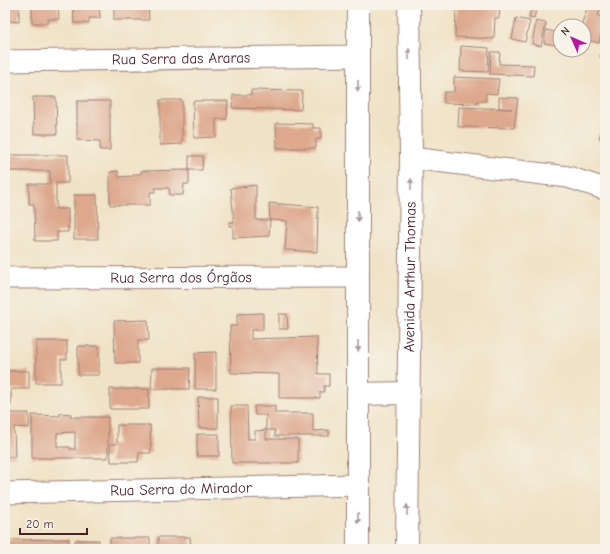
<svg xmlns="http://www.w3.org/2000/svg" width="610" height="554" font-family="'Comic Neue',sans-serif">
  <rect width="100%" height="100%" fill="#f7f3e8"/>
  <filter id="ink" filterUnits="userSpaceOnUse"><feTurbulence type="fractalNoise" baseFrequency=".025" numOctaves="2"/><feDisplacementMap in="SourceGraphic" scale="8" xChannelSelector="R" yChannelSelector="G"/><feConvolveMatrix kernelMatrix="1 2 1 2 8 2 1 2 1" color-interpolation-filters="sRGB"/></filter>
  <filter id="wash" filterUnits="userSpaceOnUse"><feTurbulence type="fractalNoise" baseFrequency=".012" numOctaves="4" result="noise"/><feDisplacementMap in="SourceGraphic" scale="16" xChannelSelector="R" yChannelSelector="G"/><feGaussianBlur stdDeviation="0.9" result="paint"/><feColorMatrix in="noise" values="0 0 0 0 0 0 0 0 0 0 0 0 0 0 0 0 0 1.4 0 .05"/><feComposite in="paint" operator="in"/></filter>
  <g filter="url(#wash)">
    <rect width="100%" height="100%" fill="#f0e2c6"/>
    <g id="blocks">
      <path fill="#dda88d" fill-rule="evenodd" d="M 5,5 L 19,5 L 19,22 L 8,21 L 9,25 L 5,25 Z
        M 32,5 L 58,5 L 59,19 L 48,19 L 48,23 L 32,23 Z
        M 73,5 L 99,5 L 100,18 L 89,18 L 89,23 L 74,23 Z
        M 114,5 L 148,5 L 149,20 L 114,20 Z
        M 456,5 L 500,7 L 499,18 L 495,18 L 494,39 L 455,37 Z
        M 505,5 L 516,5 L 516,8 Z
        M 588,5 L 601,6 L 598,16 L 605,18 L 599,43 L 584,39 L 584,26 L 581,26 Z
        M 531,9 L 536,10 L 534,19 L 529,18 Z
        M 516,18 L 530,21 L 525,42 L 512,39 Z
        M 536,21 L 546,23 L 541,46 L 532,44 Z
        M 546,30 L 560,33 L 560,46 L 544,43 Z
        M 604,39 L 605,39 L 605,59 L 600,57 Z
        M 461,46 L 489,48 L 488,72 L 460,71 Z
        M 491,52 L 500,52 L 499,64 L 534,65 L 533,76 L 490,74 Z
        M 454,77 L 499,79 L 497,94 L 486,93 L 486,101 L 477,101 L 477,104 L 444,103 L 444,92 L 454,92 Z
        M 251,90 L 302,91 L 301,110 L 232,108 L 233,95 L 251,95 Z
        M 33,97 L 56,97 L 57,134 L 34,134 Z
        M 499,97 L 518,98 L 514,128 L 458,127 L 459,107 L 512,109 L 499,108 Z
        M 160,100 L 182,100 L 182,144 L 160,145 Z
        M 77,101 L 110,101 L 110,150 L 100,150 L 100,141 L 77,140 Z
        M 193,101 L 228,101 L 227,119 L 216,119 L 216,137 L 194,138 Z
        M 605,120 L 605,141 L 599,138 Z
        M 276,123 L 313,124 L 313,128 L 321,128 L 321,139 L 316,139 L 316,148 L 277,148 Z
        M 5,155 L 68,155 L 68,183 L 56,183 L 56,209 L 68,209 L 68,232 L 57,232 L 57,241 L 35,241 L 34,204 L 29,204 L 29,184 L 50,184 L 50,171 L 5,171 Z
        M 189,156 L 203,156 L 202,170 L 189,170 L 189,184 L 184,184 L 183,195 L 170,195 L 169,188 L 155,188 L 155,192 L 150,192 L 150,205 L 110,205 L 110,172 L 118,171 L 119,177 L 134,176 L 134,174 L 141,174 L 141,171 L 189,170 Z
        M 256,185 L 256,220 L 270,220 L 269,236 L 233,238 L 233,226 L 229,226 L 229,222 L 234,222 L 231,188 Z
        M 74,195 L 97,195 L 98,239 L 74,239 Z
        M 269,203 L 318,207 L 317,252 L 285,250 L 287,221 L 270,220 Z
        M 263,313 L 263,330 L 251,330 L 251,339 L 317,337 L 318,374 L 329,374 L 329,386 L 324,386 L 324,392 L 320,392 L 320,398 L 279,398 L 279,374 L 231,373 L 230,326 L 237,326 L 237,314 Z
        M 279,314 L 287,314 L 288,329 L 279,329 Z
        M 148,320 L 149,340 L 138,340 L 138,363 L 115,363 L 114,321 Z
        M 36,341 L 67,341 L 67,359 L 61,359 L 61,383 L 36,383 Z
        M 78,346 L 99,346 L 99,375 L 78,375 Z
        M 216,352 L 216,389 L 195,389 L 195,353 Z
        M 152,368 L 190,368 L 189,389 L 151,389 Z
        M 5,371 L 29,371 L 29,389 L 11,389 L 11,405 L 5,405 Z
        M 110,389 L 149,389 L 149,409 L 110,409 Z
        M 198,397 L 218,397 L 218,428 L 199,428 Z
        M 231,406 L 247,406 L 248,439 L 255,439 L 255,431 L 266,430 L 266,415 L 255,415 L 254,406 L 275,406 L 275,413 L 313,413 L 313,431 L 329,430 L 329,436 L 275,436 L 275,430 L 266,430 L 266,439 L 298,439 L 298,463 L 232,463 Z
        M 5,413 L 29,413 L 29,428 L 14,427 L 15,457 L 5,457 Z
        M 60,413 L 71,414 L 71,417 L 108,417 L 108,458 L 32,458 L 32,415 L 60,416 ZM 75,432 L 75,449 L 70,449 L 70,447 L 57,447 L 57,433 Z
        M 117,425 L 150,425 L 151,453 L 139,453 L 138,462 L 111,462 L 110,444 L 117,444 Z
        M 197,434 L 219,434 L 219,456 L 197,456 Z
        M 158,537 L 190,537 L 191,549 L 158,549 Z
        M 110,538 L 150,538 L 150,549 L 110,549 Z
        M 69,539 L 69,549 L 5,549 L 5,540 Z
        M 75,540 L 99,540 L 99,549 L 75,549 Z"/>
    </g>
  </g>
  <g filter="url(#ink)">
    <use href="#blocks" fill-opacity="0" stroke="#9d8078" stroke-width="1"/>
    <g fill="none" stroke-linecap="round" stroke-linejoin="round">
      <defs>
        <g id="minor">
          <path id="s1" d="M 5,61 L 358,56"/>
          <path d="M 411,158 L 568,177 L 605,189"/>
          <path id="s2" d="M 5,278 L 358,277"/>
          <path id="s3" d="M 5,493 L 358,485"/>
        </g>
        <g id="secondary">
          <path d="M 358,394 L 407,393"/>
          <path d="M 358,549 L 358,5"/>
          <path id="s4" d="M 407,549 L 411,158 L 409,5"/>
        </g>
      </defs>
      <use href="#minor" stroke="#9d8078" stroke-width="23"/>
      <use href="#secondary" stroke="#9d8078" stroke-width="24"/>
      <use href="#minor" stroke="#fff" stroke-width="21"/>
      <use href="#secondary" stroke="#fff" stroke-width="22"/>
    </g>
    <defs><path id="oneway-solid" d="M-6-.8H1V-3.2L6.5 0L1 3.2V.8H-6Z"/></defs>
    <g fill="#ae9aa0">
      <use href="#oneway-solid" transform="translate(409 54) rotate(-91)"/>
      <use href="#oneway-solid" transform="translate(358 86) rotate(90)"/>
      <use href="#oneway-solid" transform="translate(411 184) rotate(-89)"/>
      <use href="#oneway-solid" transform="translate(358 216) rotate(90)"/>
      <use href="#oneway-solid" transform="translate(358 346) rotate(90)"/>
      <use href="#oneway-solid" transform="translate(407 510) rotate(-90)"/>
      <use href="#oneway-solid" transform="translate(358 518) rotate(90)"/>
    </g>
  </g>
  <g text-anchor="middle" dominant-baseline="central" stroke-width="3.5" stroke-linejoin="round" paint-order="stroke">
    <g font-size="15" fill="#4a1f2b" stroke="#f7f3e8">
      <text stroke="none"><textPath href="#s1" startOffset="176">Rua Serra das Araras</textPath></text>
      <text stroke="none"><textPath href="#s4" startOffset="272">Avenida Arthur Thomas</textPath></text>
      <text stroke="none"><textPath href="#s2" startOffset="176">Rua Serra dos Órgãos</textPath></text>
      <text stroke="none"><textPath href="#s3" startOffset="176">Rua Serra do Mirador</textPath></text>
    </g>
  </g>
  <rect width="610" height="554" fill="none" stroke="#f7f3e8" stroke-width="20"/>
  <g transform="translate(572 38) rotate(315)"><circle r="19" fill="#f7f3e8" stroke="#b29e9c"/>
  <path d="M0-3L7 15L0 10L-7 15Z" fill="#b5179e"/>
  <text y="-6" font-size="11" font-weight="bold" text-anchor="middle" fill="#4a1f2b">N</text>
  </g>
  <path d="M20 528v6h67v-6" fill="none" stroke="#4a1f2b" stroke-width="2"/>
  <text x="26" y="528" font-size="12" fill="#4a1f2b" stroke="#f7f3e8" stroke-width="3" paint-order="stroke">20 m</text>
</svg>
